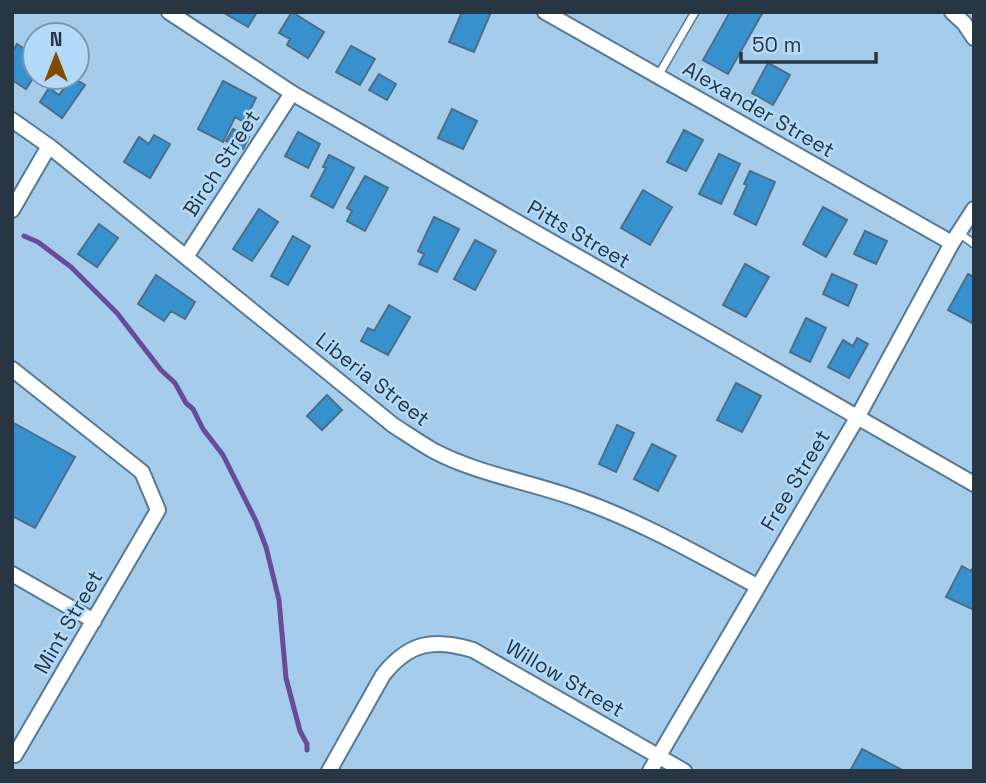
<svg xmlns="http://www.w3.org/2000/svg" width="986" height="783" font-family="'Space Grotesk',sans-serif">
  <rect width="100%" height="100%" fill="#a6cceb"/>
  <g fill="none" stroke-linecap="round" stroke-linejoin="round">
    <path stroke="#684c97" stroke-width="5" d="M 24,236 L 38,242 L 71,267 L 117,313 L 161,370 L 175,383 L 186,403 L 193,409 L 203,429 L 223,455 L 256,521 L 266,547 L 279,600 L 286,678 L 300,731 L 307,744 L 307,750"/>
  </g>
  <path fill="#3691ce" stroke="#4b6e89" stroke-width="2" d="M 228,12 L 257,12 L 248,27 L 226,14 Z
    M 292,12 L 324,32 L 308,58 L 287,45 L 290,39 L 279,33 Z
    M 462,12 L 491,12 L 474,52 L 449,42 Z
    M 730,12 L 763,12 L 728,74 L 703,60 Z
    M 17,44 L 32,54 L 27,63 L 35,68 L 35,75 L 26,89 L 12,80 L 12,52 Z
    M 351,46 L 375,59 L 360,85 L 336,72 Z
    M 768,63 L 790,75 L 773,105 L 752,93 Z
    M 379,74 L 396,84 L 387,100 L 369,90 Z
    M 72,77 L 85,85 L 62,118 L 40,102 L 49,88 L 59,95 Z
    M 223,81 L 256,98 L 244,122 L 235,117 L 223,142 L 198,129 Z
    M 452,109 L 477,121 L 463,149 L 438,138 Z
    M 233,129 L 249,137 L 243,149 L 226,141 Z
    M 684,130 L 703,140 L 686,171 L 667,162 Z
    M 298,132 L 320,144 L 308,168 L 285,156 Z
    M 154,135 L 170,144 L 150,178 L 124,162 L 139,137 L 149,144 Z
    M 719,154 L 740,164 L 721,204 L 699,194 Z
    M 329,155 L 354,168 L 333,208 L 311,196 L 326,168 L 323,167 Z
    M 750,171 L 775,182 L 756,225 L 734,214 L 747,185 L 744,184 Z
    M 365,176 L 388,188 L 365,231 L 347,221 L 352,211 L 347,208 Z
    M 643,190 L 672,207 L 650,245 L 621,228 Z
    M 823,207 L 847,220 L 826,257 L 803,244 Z
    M 259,209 L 278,222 L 252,261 L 233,249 Z
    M 434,217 L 459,229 L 437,272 L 419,264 L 424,254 L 418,251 Z
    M 99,224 L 118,238 L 97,267 L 78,254 Z
    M 865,231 L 887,241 L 876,264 L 854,254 Z
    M 293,236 L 310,246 L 288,285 L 271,276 Z
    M 475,240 L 496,251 L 475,290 L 454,279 Z
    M 745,264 L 769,277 L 746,317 L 723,305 Z
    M 832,274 L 857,285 L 848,306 L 823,294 Z
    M 968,274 L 974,277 L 974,324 L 948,310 Z
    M 156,275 L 195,302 L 185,319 L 171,311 L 164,321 L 138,304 Z
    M 389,305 L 410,317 L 388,355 L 361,341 L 368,328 L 374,331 Z
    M 806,318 L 826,328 L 810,362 L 790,352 Z
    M 857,338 L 868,344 L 849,378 L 828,367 L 843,340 L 853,346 Z
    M 736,383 L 761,396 L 742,432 L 717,420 Z
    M 327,395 L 342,410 L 322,430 L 307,416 Z
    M 12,422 L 75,457 L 35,528 L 12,516 Z
    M 617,425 L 634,433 L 616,472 L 599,464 Z
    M 652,444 L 676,456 L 658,491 L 634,479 Z
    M 962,566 L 971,571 L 974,566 L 974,610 L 946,597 Z
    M 862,749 L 904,771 L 850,771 Z"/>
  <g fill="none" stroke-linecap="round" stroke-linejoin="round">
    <defs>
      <path id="lane" d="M 658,76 L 695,12
        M 959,233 L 974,244"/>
      <path id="street" d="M 169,12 L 292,93 L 974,484
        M 545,12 L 952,243
        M 952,12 L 964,23 L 974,38
        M 12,120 L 49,146 L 393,425 C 407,434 420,443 434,451 C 480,475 532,482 580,500 C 642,522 699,555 757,586
        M 12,210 L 49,146
        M 186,257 L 292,93
        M 12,369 L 142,472 L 158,510 L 15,755
        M 12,574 L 94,621
        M 329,771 L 383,675 C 409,642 434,638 473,650 L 684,771
        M 650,771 L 857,418 L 952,243 L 974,209"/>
    </defs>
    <use href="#lane" stroke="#567a96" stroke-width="10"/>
    <use href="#street" stroke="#567a96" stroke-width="18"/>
    <use href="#lane" stroke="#fff" stroke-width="7"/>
    <use href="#street" stroke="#fff" stroke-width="14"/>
  </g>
  <g text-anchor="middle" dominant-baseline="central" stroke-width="5" stroke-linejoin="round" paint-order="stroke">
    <g font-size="21" fill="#273642" stroke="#b3daf8">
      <text transform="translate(759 109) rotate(30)">Alexander Street</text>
      <text transform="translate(221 163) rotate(-57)">Birch Street</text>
      <text transform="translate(579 234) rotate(30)">Pitts Street</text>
      <text transform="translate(373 379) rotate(38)">Liberia Street</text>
      <text transform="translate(795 480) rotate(-59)">Free Street</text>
      <text transform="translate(68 622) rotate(-60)">Mint Street</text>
      <text transform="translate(565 678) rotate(30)">Willow Street</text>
    </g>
  </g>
  <rect width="986" height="783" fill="none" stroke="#273642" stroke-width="28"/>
  <g transform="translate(56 56)"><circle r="33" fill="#b3daf8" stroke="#7b98af" stroke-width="2"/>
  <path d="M0-5L12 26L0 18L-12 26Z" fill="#844a00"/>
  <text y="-10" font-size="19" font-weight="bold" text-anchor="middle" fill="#273642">N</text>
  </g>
  <path d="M741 52v10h135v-10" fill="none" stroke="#273642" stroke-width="3.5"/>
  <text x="752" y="52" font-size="21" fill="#273642" stroke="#b3daf8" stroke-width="5" paint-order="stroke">50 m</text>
</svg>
